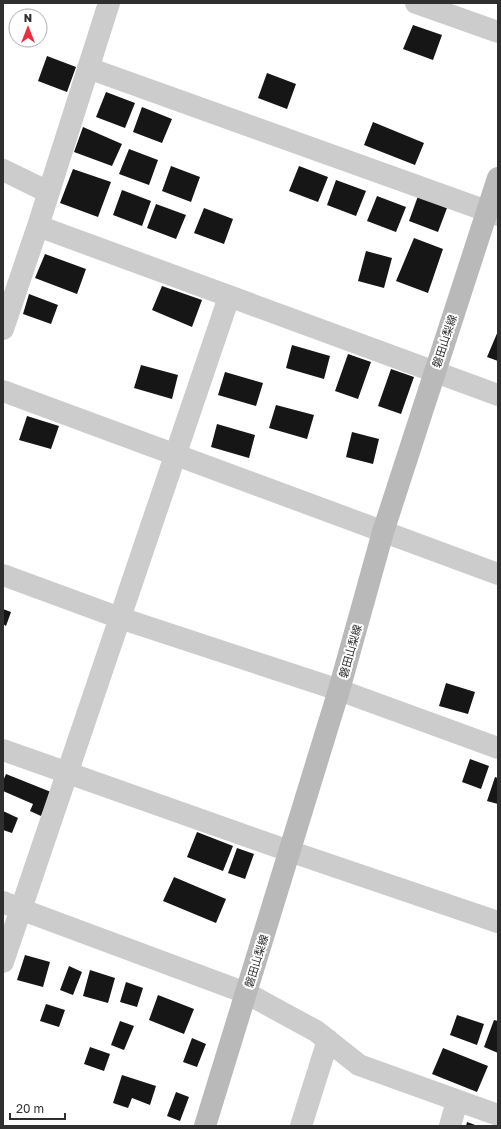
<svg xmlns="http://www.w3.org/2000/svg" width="501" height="1129" font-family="'Golos Text','Noto Sans JP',sans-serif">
  <rect width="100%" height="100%" fill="#fff"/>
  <path fill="#161616" d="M 413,25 L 442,35 L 433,60 L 403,49 Z
    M 47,56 L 76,67 L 67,92 L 38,81 Z
    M 267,73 L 296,84 L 287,109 L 258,98 Z
    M 106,92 L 135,103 L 125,128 L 96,117 Z
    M 142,107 L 172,119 L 162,143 L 133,132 Z
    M 373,122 L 424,143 L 415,165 L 364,145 Z
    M 83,127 L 122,144 L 112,166 L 74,152 Z
    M 129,149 L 158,160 L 149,185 L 119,174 Z
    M 171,166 L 200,177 L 191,202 L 162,191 Z
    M 299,166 L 328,177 L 318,202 L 289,191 Z
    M 73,169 L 111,182 L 98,217 L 60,203 Z
    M 336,180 L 366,191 L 356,216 L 327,205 Z
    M 122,190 L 151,201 L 142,226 L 113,215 Z
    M 377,196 L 406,207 L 396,232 L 367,221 Z
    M 418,196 L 447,208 L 438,232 L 409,221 Z
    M 156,204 L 186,215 L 176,239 L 147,228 Z
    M 204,208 L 233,219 L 224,244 L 194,233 Z
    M 414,238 L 443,249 L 428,293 L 396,281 Z
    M 366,251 L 392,258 L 384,288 L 358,281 Z
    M 45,254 L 86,269 L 77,294 L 35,278 Z
    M 162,286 L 202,300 L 192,327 L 152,310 Z
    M 29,294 L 58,305 L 51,324 L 23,314 Z
    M 498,331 L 498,361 L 487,357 Z
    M 292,345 L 330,356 L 324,379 L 286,368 Z
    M 348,354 L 371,362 L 358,399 L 335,391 Z
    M 141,365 L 178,375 L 172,399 L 134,388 Z
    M 391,369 L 414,377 L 401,414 L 378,406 Z
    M 225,372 L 263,383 L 256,406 L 218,395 Z
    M 276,405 L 314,415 L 307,439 L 269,428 Z
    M 27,416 L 59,426 L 51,449 L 19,440 Z
    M 217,424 L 255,435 L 249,458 L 211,447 Z
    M 352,432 L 379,439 L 373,464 L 346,457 Z
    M 3,609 L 11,612 L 6,626 L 3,624 Z
    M 446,683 L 475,692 L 468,714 L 439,706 Z
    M 470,759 L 489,766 L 481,789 L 462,782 Z
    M 6,774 L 51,792 L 41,816 L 30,811 L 33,804 L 3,791 L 3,781 Z
    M 495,777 L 498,778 L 498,804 L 487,801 Z
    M 3,811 L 18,818 L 12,833 L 3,830 Z
    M 197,832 L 233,846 L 223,871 L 187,857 Z
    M 237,848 L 254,854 L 245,879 L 228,873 Z
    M 174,877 L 226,899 L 216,923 L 163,901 Z
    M 25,955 L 50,962 L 43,987 L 17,980 Z
    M 69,966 L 82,972 L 73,995 L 60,990 Z
    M 90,970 L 115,978 L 108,1003 L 83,996 Z
    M 126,982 L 143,988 L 137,1007 L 120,1002 Z
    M 158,995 L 194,1009 L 184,1034 L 149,1020 Z
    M 46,1004 L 65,1010 L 59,1027 L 40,1021 Z
    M 457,1015 L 484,1024 L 477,1045 L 450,1035 Z
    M 494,1020 L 498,1021 L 498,1053 L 484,1047 Z
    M 120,1021 L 134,1026 L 124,1050 L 111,1045 Z
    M 192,1038 L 206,1044 L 197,1067 L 183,1062 Z
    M 90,1047 L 110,1054 L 104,1071 L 84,1064 Z
    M 443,1048 L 488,1066 L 477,1092 L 432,1074 Z
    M 122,1075 L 156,1086 L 150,1105 L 132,1098 L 128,1108 L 113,1103 Z
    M 176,1092 L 189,1097 L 180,1121 L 167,1116 Z
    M 467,1122 L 478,1126 L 466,1126 Z"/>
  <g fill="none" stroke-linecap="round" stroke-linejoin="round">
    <path stroke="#ccc" stroke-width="22" d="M 416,3 L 498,32
      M 88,68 L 498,215
      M 3,170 L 48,192
      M 38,226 L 498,395
      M 3,329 L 38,226 L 109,3
      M 3,391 L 498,574
      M 3,575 L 120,618 L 339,690 L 498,748
      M 3,750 L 289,851 L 498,922
      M 3,962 L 229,297
      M 246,993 L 316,1031 L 359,1065 L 498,1115
      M 301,1126 L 328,1040
      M 450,1126 L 457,1101"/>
    <path stroke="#ccc" stroke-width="22" d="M 3,902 L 20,909 L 246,993"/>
    <path stroke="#b9b9b9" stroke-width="22" d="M 205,1126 L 339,690 L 383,532 L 498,178"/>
  </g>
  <g text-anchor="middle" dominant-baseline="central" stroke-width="4" stroke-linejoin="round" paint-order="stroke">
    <g font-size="11" fill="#2f2f2f" stroke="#fff">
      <text transform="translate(444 341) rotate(-72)">磐田山梨線</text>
      <text transform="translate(350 651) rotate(-74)">磐田山梨線</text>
      <text transform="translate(256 961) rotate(-73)">磐田山梨線</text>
    </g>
  </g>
  <rect width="501" height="1129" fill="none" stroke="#2f2f2f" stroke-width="8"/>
  <g transform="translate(28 28)"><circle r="19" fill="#ffffff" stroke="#acacac"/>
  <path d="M0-3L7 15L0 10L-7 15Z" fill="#eb2d41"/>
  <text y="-6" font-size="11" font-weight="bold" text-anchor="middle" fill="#2f2f2f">N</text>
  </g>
  <path d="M10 1113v6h55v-6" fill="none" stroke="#2f2f2f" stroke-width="2"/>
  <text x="16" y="1113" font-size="12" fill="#2f2f2f" stroke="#ffffff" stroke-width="3" paint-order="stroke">20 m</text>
</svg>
